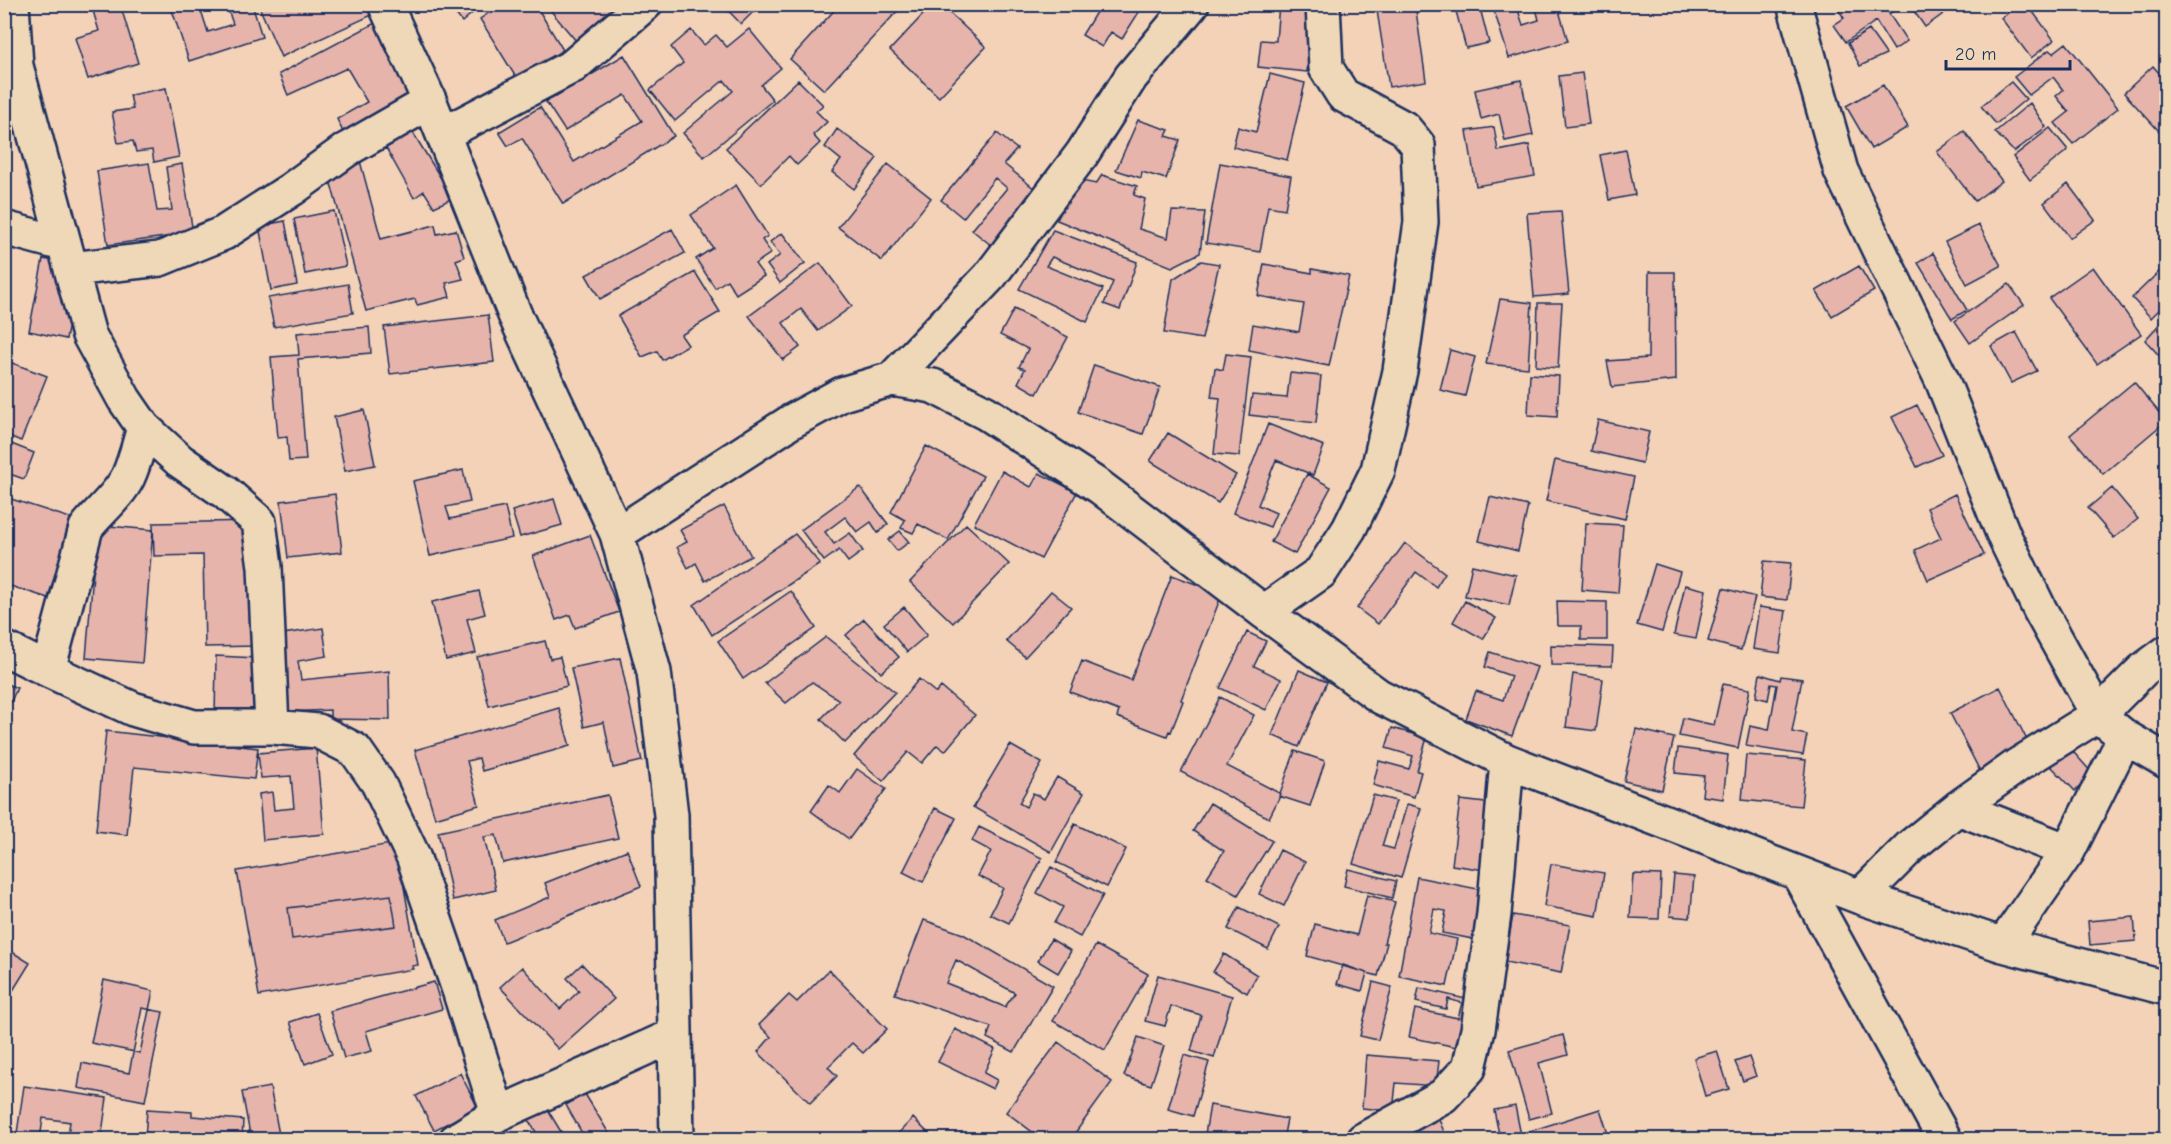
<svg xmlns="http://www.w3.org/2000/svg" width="2171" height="1144" font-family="'Comic Neue',sans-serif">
  <rect width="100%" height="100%" fill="#f3d2b7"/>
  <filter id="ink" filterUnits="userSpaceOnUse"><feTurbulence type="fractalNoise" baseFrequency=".0167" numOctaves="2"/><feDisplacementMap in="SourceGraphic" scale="12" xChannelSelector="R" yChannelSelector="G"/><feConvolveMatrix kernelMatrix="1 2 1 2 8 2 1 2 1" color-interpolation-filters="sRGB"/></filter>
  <g filter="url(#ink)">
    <path fill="#e6b4ab" stroke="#1b2f5e" stroke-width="1.5" fill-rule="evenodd" d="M 91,4 L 120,4 L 138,63 L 88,79 L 75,38 L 99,31 Z
      M 135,4 L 156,4 L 137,11 Z
      M 170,4 L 199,4 L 208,32 L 233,24 L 226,4 L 252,4 L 262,37 L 189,61 Z
      M 258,4 L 367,4 L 372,15 L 281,57 Z
      M 448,4 L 483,4 L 462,22 Z
      M 502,4 L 535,4 L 563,50 L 517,79 L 480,19 Z
      M 545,4 L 586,4 L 589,8 L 594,4 L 632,4 L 577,42 Z
      M 722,4 L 761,4 L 741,24 Z
      M 840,4 L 852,4 L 855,7 L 858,4 L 904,4 L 824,90 L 790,59 Z
      M 933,4 L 940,4 L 986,47 L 939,97 L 890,50 Z
      M 1101,4 L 1144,4 L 1122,39 L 1111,32 L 1102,47 L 1082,35 Z
      M 1279,4 L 1313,4 L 1307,72 L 1258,67 L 1261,40 L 1276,41 Z
      M 1376,4 L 1415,4 L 1426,81 L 1389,87 Z
      M 1454,4 L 1479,4 L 1489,43 L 1466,48 Z
      M 1492,4 L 1525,4 L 1517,7 L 1523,25 L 1539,20 L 1535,4 L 1557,4 L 1568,41 L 1509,58 Z
      M 1835,4 L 1903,4 L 1889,14 L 1907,41 L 1894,50 L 1876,21 L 1846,42 L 1834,25 L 1844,18 Z
      M 1909,4 L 1957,4 L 1925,27 Z
      M 2020,4 L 2027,4 L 2054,40 L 2031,58 L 2001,18 Z
      M 375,23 L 417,104 L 348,143 L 337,119 L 367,102 L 347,68 L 288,95 L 279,74 Z
      M 749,29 L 781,68 L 761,85 L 773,100 L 704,157 L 683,133 L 733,91 L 724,80 L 675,121 L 650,90 L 683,63 L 671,47 L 691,30 L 704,45 L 716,35 L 727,47 Z
      M 1869,30 L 1886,54 L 1860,66 L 1848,43 Z
      M 2066,43 L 2118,108 L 2073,144 L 2055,123 L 2069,112 L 2056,96 L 2063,90 L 2053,77 L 2029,95 L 2014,77 L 2049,50 L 2053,53 Z
      M 624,55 L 674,136 L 563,204 L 522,138 L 508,146 L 499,132 L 540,107 L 574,162 L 642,121 L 625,95 L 565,131 L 546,102 Z
      M 2153,66 L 2166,81 L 2166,125 L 2159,131 L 2124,93 Z
      M 1582,73 L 1589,124 L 1565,127 L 1559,76 Z
      M 1270,74 L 1305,83 L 1287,160 L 1233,147 L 1238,127 L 1256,132 Z
      M 4,79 L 8,79 L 6,143 L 4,143 Z
      M 798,80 L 823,105 L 816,111 L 827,122 L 813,135 L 820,143 L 797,165 L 789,156 L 761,184 L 726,148 Z
      M 1521,80 L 1533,135 L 1505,141 L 1499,114 L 1481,119 L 1475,90 Z
      M 2011,82 L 2026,99 L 1996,124 L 1981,106 Z
      M 1883,85 L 1908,127 L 1871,149 L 1846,106 Z
      M 166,88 L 179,157 L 154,162 L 152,150 L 136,152 L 133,141 L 118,143 L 112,112 L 133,109 L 130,95 Z
      M 2030,103 L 2046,127 L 2014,152 L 1995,132 Z
      M 404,118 L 453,198 L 434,207 L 424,191 L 414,198 L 386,148 L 360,161 L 381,239 L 435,225 L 437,234 L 456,230 L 464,257 L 456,260 L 463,279 L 446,283 L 450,297 L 417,305 L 415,299 L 366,311 L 327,169 Z
      M 1138,120 L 1169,130 L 1166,136 L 1180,140 L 1166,179 L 1142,172 L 1141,178 L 1116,170 Z
      M 1494,127 L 1498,151 L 1529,145 L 1535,176 L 1476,186 L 1467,131 Z
      M 2050,128 L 2068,150 L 2030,180 L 2013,157 Z
      M 837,129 L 877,158 L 854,189 L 832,172 L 841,160 L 825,147 Z
      M 1964,131 L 2002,181 L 1975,201 L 1937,152 Z
      M 997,133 L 1017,149 L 1004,164 L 1041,194 L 996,249 L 972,230 L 1007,188 L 995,178 L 963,218 L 941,200 Z
      M 1626,150 L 1635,195 L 1609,200 L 1600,155 Z
      M 149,163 L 157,211 L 172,210 L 166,167 L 182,164 L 193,233 L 108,245 L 97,171 Z
      M 1220,163 L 1291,176 L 1285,209 L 1268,206 L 1260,252 L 1206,243 Z
      M 888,164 L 931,198 L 882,261 L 838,227 Z
      M 1102,175 L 1137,186 L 1134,195 L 1145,199 L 1139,229 L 1168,238 L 1172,211 L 1205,212 L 1200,253 L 1172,267 L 1057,220 L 1077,180 L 1096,184 Z
      M 2068,184 L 2095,220 L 2070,238 L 2044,203 Z
      M 736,185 L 768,236 L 762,240 L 771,253 L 755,264 L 764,276 L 736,294 L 727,280 L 715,288 L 696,259 L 713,248 L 691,215 Z
      M 334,211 L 346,266 L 305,274 L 294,219 Z
      M 1561,211 L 1569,294 L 1534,297 L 1527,213 Z
      M 285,221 L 297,285 L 271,290 L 259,226 Z
      M 1979,225 L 2001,266 L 1967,284 L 1945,242 Z
      M 672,229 L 685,253 L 600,299 L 586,275 Z
      M 1053,230 L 1137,262 L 1120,310 L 1104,304 L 1113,282 L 1052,257 L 1046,266 L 1103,289 L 1087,322 L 1019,289 Z
      M 782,233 L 805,263 L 780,283 L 767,265 L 780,255 L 770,242 Z
      M 4,240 L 14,242 L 4,283 Z
      M 1933,253 L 1967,310 L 1952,319 L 1918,263 Z
      M 43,259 L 81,266 L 66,339 L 29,331 Z
      M 1201,261 L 1219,264 L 1202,339 L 1164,333 L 1173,279 Z
      M 820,263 L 852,306 L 818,331 L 801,309 L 783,323 L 800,347 L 783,360 L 749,316 Z
      M 1264,264 L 1312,273 L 1312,269 L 1349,276 L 1329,366 L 1249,350 L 1253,324 L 1299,332 L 1304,304 L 1258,296 Z
      M 2166,265 L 2166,303 L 2151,318 L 2132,298 Z
      M 1859,266 L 1874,291 L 1832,316 L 1816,291 Z
      M 2093,267 L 2141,334 L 2097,364 L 2049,298 Z
      M 695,272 L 720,312 L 681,335 L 688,345 L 662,360 L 657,351 L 642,357 L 618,316 Z
      M 1649,272 L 1675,272 L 1676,380 L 1612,387 L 1607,361 L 1648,358 Z
      M 348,284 L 353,313 L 274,327 L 268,298 Z
      M 2009,284 L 2024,305 L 1970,343 L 1955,321 Z
      M 1500,299 L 1532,303 L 1528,368 L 1486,364 Z
      M 1538,303 L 1562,303 L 1558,368 L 1536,366 Z
      M 1014,309 L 1068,337 L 1037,394 L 1018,383 L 1025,369 L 1019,367 L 1028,349 L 1000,335 Z
      M 488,315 L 494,362 L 390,374 L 384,327 Z
      M 2166,317 L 2166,363 L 2145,340 Z
      M 369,327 L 371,353 L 298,359 L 306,460 L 289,461 L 287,437 L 278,438 L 271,357 L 299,355 L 297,333 Z
      M 2016,332 L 2037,371 L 2011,383 L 1991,346 Z
      M 1450,350 L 1475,357 L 1465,396 L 1440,390 Z
      M 1226,354 L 1251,357 L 1239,456 L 1214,454 L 1220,398 L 1211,397 L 1215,368 L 1223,370 Z
      M 4,360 L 47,376 L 21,441 L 4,434 Z
      M 1094,365 L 1160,387 L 1143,434 L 1078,412 Z
      M 1290,373 L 1321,376 L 1316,423 L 1249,415 L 1252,395 L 1287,398 Z
      M 1530,374 L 1559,376 L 1557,417 L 1528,415 Z
      M 2134,382 L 2166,421 L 2103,474 L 2070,435 Z
      M 1917,405 L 1942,455 L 1917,467 L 1892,417 Z
      M 364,410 L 375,465 L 345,471 L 334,417 Z
      M 1598,420 L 1649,432 L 1642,463 L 1591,451 Z
      M 1268,424 L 1324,446 L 1313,475 L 1276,460 L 1258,505 L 1276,513 L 1270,527 L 1233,513 Z
      M 1168,433 L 1236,475 L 1218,503 L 1150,461 Z
      M 4,441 L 34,453 L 24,479 L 4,472 Z
      M 926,446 L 983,476 L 948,540 L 918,524 L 913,533 L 901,528 L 905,520 L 891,512 Z
      M 1555,460 L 1634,477 L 1625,519 L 1546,501 Z
      M 463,470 L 470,502 L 446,507 L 450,519 L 505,507 L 512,538 L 430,556 L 413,481 Z
      M 1002,471 L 1031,487 L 1039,473 L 1077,492 L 1041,559 L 974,524 Z
      M 1307,474 L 1331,487 L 1295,554 L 1271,542 Z
      M 860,487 L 888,524 L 878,533 L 871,522 L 857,532 L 845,517 L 825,532 L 834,544 L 850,533 L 863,551 L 848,562 L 839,550 L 824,561 L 801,530 Z
      M 2112,488 L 2138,519 L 2114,538 L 2088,508 Z
      M 335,494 L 342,552 L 288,558 L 281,501 Z
      M 1955,494 L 1984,555 L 1928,580 L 1915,550 L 1941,538 L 1927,508 Z
      M 5,497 L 73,519 L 48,598 L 4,584 Z
      M 1490,497 L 1528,506 L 1518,551 L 1479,541 Z
      M 554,499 L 562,525 L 520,537 L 512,511 Z
      M 724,506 L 751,556 L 705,581 L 696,563 L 688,568 L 677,547 L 687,542 L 680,530 Z
      M 254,521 L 257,646 L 205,647 L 203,555 L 154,556 L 153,523 Z
      M 1586,523 L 1623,525 L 1618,593 L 1582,590 Z
      M 966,524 L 1009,564 L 953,623 L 910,582 Z
      M 97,525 L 153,530 L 142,663 L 86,658 Z
      M 900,531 L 909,542 L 897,551 L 888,540 Z
      M 795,534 L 820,564 L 712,635 L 694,605 Z
      M 590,535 L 619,612 L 575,628 L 570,615 L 556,620 L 533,556 Z
      M 1405,543 L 1445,573 L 1436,587 L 1416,572 L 1378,624 L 1357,608 Z
      M 1764,561 L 1791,563 L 1787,600 L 1760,597 Z
      M 1655,564 L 1680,572 L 1662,632 L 1637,625 Z
      M 1472,565 L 1516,575 L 1509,605 L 1465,596 Z
      M 1172,575 L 1222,594 L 1181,700 L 1183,701 L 1171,732 L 1169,731 L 1167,736 L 1117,717 L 1119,711 L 1070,692 L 1082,661 L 1131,680 Z
      M 1685,585 L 1706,590 L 1696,639 L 1674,635 Z
      M 1723,588 L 1755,597 L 1741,650 L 1708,641 Z
      M 479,591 L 485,614 L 467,619 L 476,653 L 446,660 L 432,602 Z
      M 791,591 L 816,628 L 743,679 L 718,641 Z
      M 1051,591 L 1071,607 L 1025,657 L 1006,641 Z
      M 1465,601 L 1496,618 L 1483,639 L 1453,622 Z
      M 1557,601 L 1607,602 L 1607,640 L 1581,640 L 1581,626 L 1558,626 Z
      M 904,607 L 927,635 L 907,652 L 884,624 Z
      M 1759,607 L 1786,611 L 1780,653 L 1753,649 Z
      M 864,619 L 899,657 L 881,673 L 846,635 Z
      M 323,628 L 327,656 L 298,661 L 301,680 L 389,671 L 390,720 L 330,719 L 330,710 L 287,712 L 283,634 Z
      M 1247,632 L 1266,641 L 1254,666 L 1281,679 L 1266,710 L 1220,688 Z
      M 826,637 L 895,692 L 845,743 L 821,719 L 839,700 L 812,682 L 786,703 L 765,683 Z
      M 545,641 L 550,659 L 560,657 L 567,686 L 489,706 L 477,657 Z
      M 1551,645 L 1613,647 L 1612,666 L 1551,665 Z
      M 1490,652 L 1537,667 L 1512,736 L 1466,719 L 1476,691 L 1503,700 L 1511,676 L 1485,667 Z
      M 216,656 L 258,658 L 259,721 L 215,720 Z
      M 620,658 L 642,761 L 613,768 L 604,722 L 584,727 L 571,668 Z
      M 1299,670 L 1327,682 L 1299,747 L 1272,735 Z
      M 1573,674 L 1603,679 L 1596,731 L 1566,727 Z
      M 1760,674 L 1780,680 L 1781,676 L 1802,679 L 1792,732 L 1807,735 L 1803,755 L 1746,746 L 1750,726 L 1769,730 L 1777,685 L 1771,684 L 1768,700 L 1756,697 Z
      M 919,679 L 936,693 L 941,687 L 975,715 L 945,751 L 937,745 L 922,763 L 908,752 L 883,781 L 854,756 Z
      M 4,683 L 17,688 L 4,717 Z
      M 1723,684 L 1750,689 L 1738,748 L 1679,736 L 1683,718 L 1714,725 Z
      M 2000,687 L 2032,750 L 1982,775 L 1950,713 Z
      M 1220,697 L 1254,715 L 1227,766 L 1281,794 L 1269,818 L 1181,772 Z
      M 559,708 L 570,746 L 482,771 L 479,758 L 467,761 L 479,805 L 435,818 L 415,750 Z
      M 1392,728 L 1427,738 L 1417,771 L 1421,772 L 1414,797 L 1373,785 L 1379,761 L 1409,769 L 1413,756 L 1386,748 Z
      M 1636,729 L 1674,738 L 1662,790 L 1624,781 Z
      M 106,731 L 258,748 L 254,779 L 134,767 L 127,835 L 96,831 Z
      M 1010,745 L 1042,763 L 1019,803 L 1026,807 L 1033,793 L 1044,799 L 1057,777 L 1084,793 L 1051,852 L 973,807 Z
      M 2068,746 L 2093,774 L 2075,791 L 2049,764 Z
      M 316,748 L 324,834 L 263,840 L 259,794 L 272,792 L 274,810 L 294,808 L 291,776 L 261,778 L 258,753 Z
      M 1678,748 L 1728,755 L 1723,799 L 1702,796 L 1704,776 L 1675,773 Z
      M 1295,751 L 1325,761 L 1310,806 L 1279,796 Z
      M 1746,755 L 1806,760 L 1801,806 L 1742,800 Z
      M 857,769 L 886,789 L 849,839 L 811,811 L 829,785 L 840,793 Z
      M 608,795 L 618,838 L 503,863 L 496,835 L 484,837 L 496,890 L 453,900 L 438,832 Z
      M 1373,795 L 1396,801 L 1382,846 L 1394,849 L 1407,804 L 1421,808 L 1401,878 L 1353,864 Z
      M 1460,800 L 1494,804 L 1485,870 L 1452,865 Z
      M 1210,803 L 1272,841 L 1238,895 L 1207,877 L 1224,851 L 1193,831 Z
      M 935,808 L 956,818 L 923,882 L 903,872 Z
      M 1075,824 L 1126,849 L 1107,887 L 1056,862 Z
      M 979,827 L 1042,858 L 1009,923 L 990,914 L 1003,888 L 978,876 L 991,851 L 972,841 Z
      M 396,843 L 418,965 L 412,966 L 413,969 L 259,996 L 237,871 ZM 391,895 L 396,926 L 292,939 L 288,908 Z
      M 627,850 L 641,886 L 504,942 L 495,920 L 550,897 L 545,883 Z
      M 1280,850 L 1305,862 L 1284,906 L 1259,894 Z
      M 1551,864 L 1604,873 L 1597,916 L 1544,906 Z
      M 1051,867 L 1103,895 L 1080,937 L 1054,923 L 1063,907 L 1037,893 Z
      M 1348,869 L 1396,881 L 1392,898 L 1344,886 Z
      M 1633,874 L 1661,875 L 1659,919 L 1630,918 Z
      M 1674,875 L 1694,877 L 1690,918 L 1670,916 Z
      M 1417,877 L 1483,890 L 1473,939 L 1442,933 L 1446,911 L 1434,909 L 1429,933 L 1457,939 L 1447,986 L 1399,976 Z
      M 391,895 L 396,926 L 292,939 L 288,908 Z
      M 1367,895 L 1395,902 L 1384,943 L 1387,943 L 1378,976 L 1307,956 L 1315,924 L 1357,935 Z
      M 1239,907 L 1279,927 L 1268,949 L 1228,929 Z
      M 1513,915 L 1570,925 L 1561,973 L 1505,962 Z
      M 2134,917 L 2136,941 L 2090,945 L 2088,921 Z
      M 924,920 L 963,934 L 1053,986 L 1014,1052 L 987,1038 L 991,1027 L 895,994 ZM 956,960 L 1015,993 L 1005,1007 L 946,983 Z
      M 1051,939 L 1071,951 L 1058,973 L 1038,961 Z
      M 1096,945 L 1148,974 L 1105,1050 L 1053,1021 Z
      M 4,947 L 30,963 L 4,1005 Z
      M 1224,954 L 1257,975 L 1247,993 L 1213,972 Z
      M 582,964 L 614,999 L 558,1049 L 500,987 L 522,967 L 560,1009 L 579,991 L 567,978 Z
      M 1343,965 L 1367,973 L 1362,991 L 1337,984 Z
      M 829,970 L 887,1029 L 863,1053 L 852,1043 L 828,1067 L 837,1076 L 810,1103 L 758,1052 L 771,1037 L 759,1025 L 789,995 L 797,1002 Z
      M 1158,975 L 1232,996 L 1214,1058 L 1191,1051 L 1201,1015 L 1171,1006 L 1165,1026 L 1145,1021 Z
      M 104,980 L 153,991 L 140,1053 L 91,1043 Z
      M 434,982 L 442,1009 L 366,1031 L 372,1051 L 344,1058 L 330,1011 Z
      M 1373,982 L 1392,987 L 1378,1040 L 1360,1036 Z
      M 1419,988 L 1470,1000 L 1466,1049 L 1409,1037 L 1415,1009 L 1458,1018 L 1462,1003 L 1448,999 L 1446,1009 L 1416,1002 Z
      M 142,1008 L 163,1012 L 145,1101 L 78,1088 L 82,1063 L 129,1073 Z
      M 317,1013 L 332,1054 L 305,1064 L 290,1022 Z
      M 955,1029 L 995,1049 L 984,1073 L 997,1080 L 993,1089 L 938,1062 Z
      M 1563,1035 L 1568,1055 L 1539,1063 L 1552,1113 L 1529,1119 L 1509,1050 Z
      M 1138,1037 L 1164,1046 L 1151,1085 L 1124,1076 Z
      M 1058,1042 L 1112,1082 L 1070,1140 L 1043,1140 L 1006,1112 Z
      M 1717,1051 L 1729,1089 L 1705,1096 L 1694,1058 Z
      M 1184,1055 L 1209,1062 L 1193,1116 L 1168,1109 Z
      M 1366,1055 L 1439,1061 L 1436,1086 L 1396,1083 L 1393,1111 L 1362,1108 Z
      M 1749,1057 L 1756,1076 L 1743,1081 L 1735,1062 Z
      M 460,1073 L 478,1108 L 434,1130 L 416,1096 Z
      M 24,1086 L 107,1098 L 101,1140 L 67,1140 L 70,1122 L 43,1118 L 40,1140 L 16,1140 Z
      M 270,1087 L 280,1140 L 251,1140 L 242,1092 Z
      M 585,1094 L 613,1140 L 586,1140 L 566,1105 Z
      M 1210,1105 L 1287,1119 L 1283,1140 L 1257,1140 L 1227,1135 L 1226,1140 L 1204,1140 Z
      M 1515,1106 L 1522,1140 L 1498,1140 L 1500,1139 L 1494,1110 Z
      M 546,1107 L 566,1140 L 541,1140 L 527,1118 Z
      M 147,1109 L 192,1112 L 192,1116 L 243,1120 L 242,1140 L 145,1140 Z
      M 1600,1109 L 1610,1140 L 1529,1140 L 1527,1132 Z
      M 913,1118 L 935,1140 L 892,1140 Z
      M 1439,1119 L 1447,1140 L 1384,1140 L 1411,1129 Z
      M 4,1133 L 24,1139 L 24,1140 L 4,1140 Z"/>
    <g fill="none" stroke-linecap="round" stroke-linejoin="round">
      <defs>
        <path id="minor" d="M 12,4 L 16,66 L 89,335 L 124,399 L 144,428 L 180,461 L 225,492 L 259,522 L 265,567 L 272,727
          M 385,4 L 430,102 L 515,315 L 617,534 L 654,672 L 671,815 L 677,1140
          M 1794,4 L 1841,171 L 1942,380 L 2004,536 L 2040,610 L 2098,715 L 2125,737 L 2166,761
          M 443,134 L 573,66 L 645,4
          M 4,228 L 63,244
          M 71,269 L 160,259 L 224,233 L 292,189 L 346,150 L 430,102
          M 892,379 L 990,276 L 1082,154 L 1131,77 L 1192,4
          M 617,534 L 792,421 L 842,394 L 892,379 L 933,386 L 986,413 L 1100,487 L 1264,612 L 1379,696 L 1507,761 L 1860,897 L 2003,945 L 2166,988
          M 1264,612 L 1321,572 L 1349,529 L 1378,470 L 1400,371 L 1421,222 L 1418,145 L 1404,128 L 1343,95 L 1326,68 L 1323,4
          M 4,648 L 48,670 L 133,709 L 194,727 L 272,727 L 318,731 L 355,750 L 378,783 L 413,856 L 460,993 L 498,1114
          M 48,670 L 86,528 C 99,511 118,497 128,477 C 135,462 139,444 144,428
          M 1958,808 L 2068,851
          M 1799,875 L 1945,1140
          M 1860,897 L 1911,846 L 1958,808 L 2018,765 L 2098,715 L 2143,670 L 2166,653
          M 2003,945 L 2068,851 L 2125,737
          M 456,1140 L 498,1114 L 675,1035
          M 1363,1140 L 1443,1096 L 1469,1068 L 1478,1030 L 1494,914 L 1507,761"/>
      </defs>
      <use href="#minor" stroke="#1b2f5e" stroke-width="38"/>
      <use href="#minor" stroke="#efd8b8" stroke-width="33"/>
    </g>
  </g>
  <rect width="2171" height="1144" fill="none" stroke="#efd8b8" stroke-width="24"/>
  <rect x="12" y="12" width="2147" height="1120" fill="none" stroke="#1b2f5e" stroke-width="2" filter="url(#ink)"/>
  <path d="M1946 60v9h124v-9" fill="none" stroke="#1b2f5e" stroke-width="3"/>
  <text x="1955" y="60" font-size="18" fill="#1b2f5e" stroke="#efd8b8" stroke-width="4.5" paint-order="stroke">20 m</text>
</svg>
